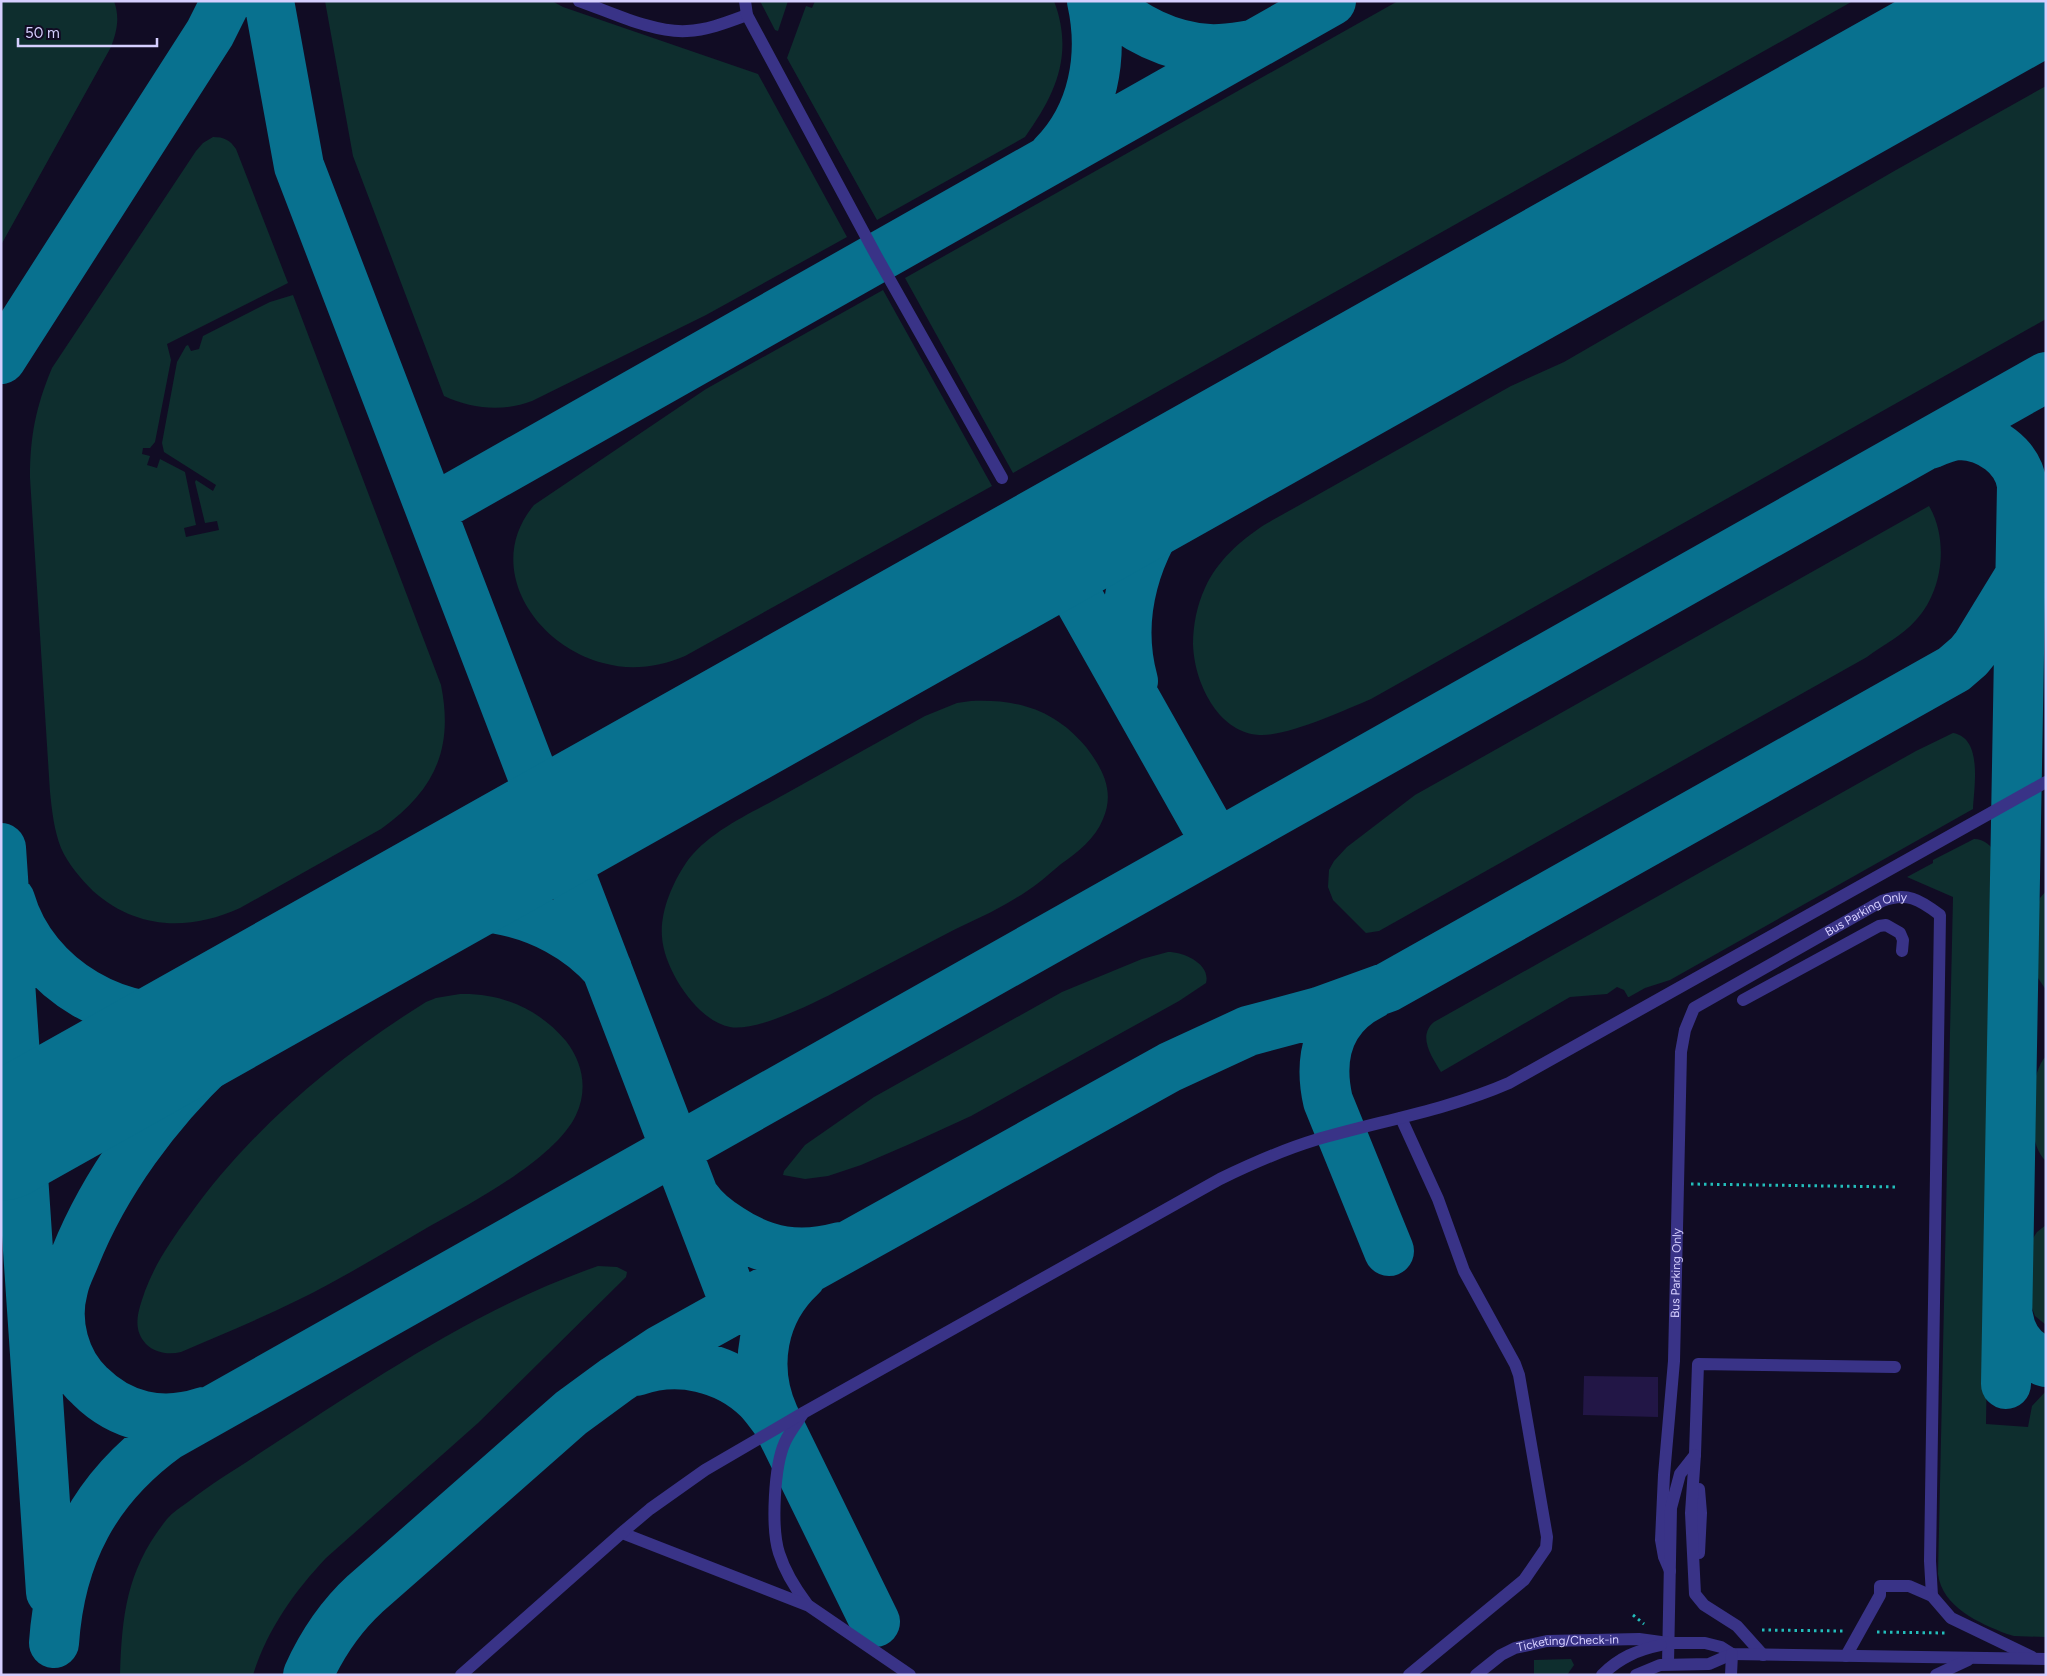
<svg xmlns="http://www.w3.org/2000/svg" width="2047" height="1676" font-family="Figtree,sans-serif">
  <rect width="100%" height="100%" fill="#110c24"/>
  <path fill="#0e2e2e" d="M 1,1 L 114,1 C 120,18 117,31 111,47 L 1,245 Z
    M 325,1 L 552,1 L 563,7 L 758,74 L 847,237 L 706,315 L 532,401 C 503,412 472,409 444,396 L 353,156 Z
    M 760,1 L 788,1 L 778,31 L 775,30 Z
    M 815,1 L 1054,1 C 1074,54 1056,94 1025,137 L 877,220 L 787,58 L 806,6 L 812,8 Z
    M 1398,1 L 1853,1 L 1013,473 L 905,278 Z
    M 2046,86 L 2046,319 L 1371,699 C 1345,710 1286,737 1259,735 C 1217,732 1194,681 1193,644 C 1193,625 1197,605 1205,588 C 1217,561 1240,541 1264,525 L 1511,386 L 1564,362 L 1896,170 Z
    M 213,137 C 224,137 230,140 236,149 L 288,283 L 167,344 L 171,360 L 155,442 L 150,448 L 143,448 L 142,454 L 150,456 L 147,465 L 157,468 L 160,459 L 185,472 L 196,525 L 184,528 L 186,537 L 219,530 L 217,521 L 205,523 L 195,482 L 196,480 L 213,491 L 216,485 L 164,452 L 162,443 L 177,362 L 186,346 L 188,345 L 191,351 L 199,349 L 203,336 L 270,302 L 293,295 L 441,685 C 454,750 434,791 381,829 L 240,908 C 189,931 137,930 93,891 C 81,879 68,864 61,848 C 54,830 52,811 50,792 L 30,478 C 30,436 36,406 52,368 L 196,151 L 203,143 Z
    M 883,290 L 992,486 L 685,656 C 659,667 631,671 603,663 C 534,645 483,566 534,505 L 706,389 Z
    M 1929,506 C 1949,540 1943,591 1916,620 C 1903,635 1883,645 1867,657 L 1379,931 L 1366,933 L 1333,900 L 1328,887 L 1329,870 L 1334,861 L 1347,847 L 1415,795 Z
    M 971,701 C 1019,699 1055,710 1086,747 C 1103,769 1115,792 1103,819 C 1095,839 1078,852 1061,864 C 1047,876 1032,889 1016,898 C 994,912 969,922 946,934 C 911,952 876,971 841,989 C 816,1002 757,1032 730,1027 C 697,1021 664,969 662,937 C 660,912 672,884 686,863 C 708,831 754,812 787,793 C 833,767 879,742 925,716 L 957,703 Z
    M 1953,733 C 1983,738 1974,786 1973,809 L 1670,980 L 1645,988 L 1629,997 L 1628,997 L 1624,990 L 1617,987 L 1607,994 L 1570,997 L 1441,1072 C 1432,1057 1417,1036 1434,1022 L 1916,751 Z
    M 1974,839 C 1984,839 1993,846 1995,855 L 1986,1424 L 2028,1427 L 2032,1406 L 2046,1391 L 2046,1637 L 2014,1636 L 2007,1634 C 1979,1623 1942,1607 1938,1574 L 1953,897 L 1907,877 L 1933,863 L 1933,860 Z
    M 2046,891 L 2046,990 L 2038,978 L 2036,968 L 2035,916 L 2040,898 Z
    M 1168,952 C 1184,952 1211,964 1206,983 L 1179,1001 L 971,1116 L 912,1143 L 861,1165 L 828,1176 L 805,1179 L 783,1175 L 784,1171 L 805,1145 L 874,1097 L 1062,992 L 1142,959 Z
    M 460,994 C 502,993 539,1009 566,1041 C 583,1063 588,1090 576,1115 C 556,1158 472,1203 430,1226 C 387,1251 343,1278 298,1300 C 260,1319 220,1335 181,1352 C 169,1355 155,1353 146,1344 C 131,1328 139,1309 145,1291 C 155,1264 172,1239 189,1216 C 251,1129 336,1058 426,1002 L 436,998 Z
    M 2046,1056 L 2046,1161 C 2025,1143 2028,1075 2046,1056 Z
    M 2046,1225 L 2046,1325 L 2035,1316 L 2029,1300 L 2030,1243 L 2037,1232 Z
    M 598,1266 L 617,1267 L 627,1272 L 626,1277 L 478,1423 L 326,1558 C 294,1592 267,1630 253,1675 L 120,1675 C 122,1613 127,1569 167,1519 C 173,1512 181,1507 188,1502 C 212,1483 238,1468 263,1451 C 370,1382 477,1308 598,1266 Z
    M 1571,1659 L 1574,1665 L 1567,1675 L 1534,1675 L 1534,1660 Z"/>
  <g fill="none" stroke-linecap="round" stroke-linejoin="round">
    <path stroke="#08718f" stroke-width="50" d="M 269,1 L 299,166 L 737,1309
      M 1105,1 C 1131,28 1171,47 1209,49 C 1223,50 1238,47 1252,45
      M 1872,87 L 1893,79 L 2032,1
      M 1053,156 C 1094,115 1104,55 1092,1
      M 1,359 L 210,33 L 226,1
      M 1930,444 C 1939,440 1950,435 1960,435 C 1989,436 2018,456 2022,485 L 2006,1384
      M 431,510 L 1331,1
      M 1050,548 L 1217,844
      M 1133,681 C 1115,615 1136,547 1179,495 C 1191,480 1207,469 1219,454
      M 1,848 L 51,1592
      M 10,900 C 33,980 123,1032 204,1015 C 228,1010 250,995 272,983
      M 1371,995 C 1329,1016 1318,1057 1328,1101 L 1389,1251
      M 696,1199 C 705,1212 717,1221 730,1229 C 766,1253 800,1258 841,1247
      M 801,1276 C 762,1312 752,1367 774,1416 L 875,1622
      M 2008,1316 C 2011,1337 2024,1355 2046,1362
      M 636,1371 C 678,1356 726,1367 758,1398 C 765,1405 771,1414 777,1422
      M 204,1412 C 162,1426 121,1417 90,1386 C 64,1362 54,1322 63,1289 C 65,1278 71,1267 75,1257 C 105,1182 157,1112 215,1057 C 265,1010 322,973 374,929 C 447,886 552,905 607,969
      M 54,1643 C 60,1555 95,1488 167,1436 L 2046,377
      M 308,1675 C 322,1644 340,1617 365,1594 L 571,1413 L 616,1380 L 661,1350 L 1170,1067 L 1248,1031 L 1319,1012 L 1388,987 L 1954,669 L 1969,656 L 1977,646 L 2046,533"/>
    <path stroke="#08718f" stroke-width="125" d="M 1,1138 L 2024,1"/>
  </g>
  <path fill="#221646" d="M 1584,1376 L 1658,1377 L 1658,1417 L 1583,1415 Z"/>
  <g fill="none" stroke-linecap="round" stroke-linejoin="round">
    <path stroke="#23bebb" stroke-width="3" stroke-dasharray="2.5 4" stroke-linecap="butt" d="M 1691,1184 L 1898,1187
      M 1633,1615 L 1644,1624
      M 1762,1630 L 1843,1631
      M 1877,1632 L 1945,1633"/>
    <g stroke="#393387" stroke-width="12">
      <path d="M 579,1 C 611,12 653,33 687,31 C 708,30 728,22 747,15"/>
      <path d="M 745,1 L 747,15 L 877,257 L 1002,478"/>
      <path d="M 1743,1000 L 1879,926 L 1886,925 L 1900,933 L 1903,940 L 1902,951"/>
      <path d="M 1401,1118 L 1438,1199 L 1464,1271 L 1515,1364 L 1519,1375 L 1547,1537 L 1546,1548 L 1524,1580 L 1409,1675"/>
      <path d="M 802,1415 C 796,1424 789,1433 785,1442 C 774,1466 771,1528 779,1553 C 785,1572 795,1588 807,1604"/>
      <path d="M 622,1533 L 809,1606 L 910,1675"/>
      <path d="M 1699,1553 L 1701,1513 L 1699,1489"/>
      <path id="s1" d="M 1670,1571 L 1664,1557 L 1661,1540 L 1664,1475 L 1674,1361 L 1681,1052 L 1685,1030 L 1694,1008 L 1882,901 C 1907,892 1919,899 1940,915 L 1930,1561 L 1932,1596"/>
      <path d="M 1763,1655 L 1737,1626 L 1704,1605 L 1695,1594 L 1691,1513 L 1695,1454 L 1698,1364 L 1895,1367"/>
      <path d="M 1846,1656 L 1880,1595 L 1880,1586 L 1909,1586 L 1932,1596 L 1951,1618 L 2032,1657"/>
      <path d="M 1668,1664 L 1671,1508 L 1680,1474 L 1695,1455"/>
      <path d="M 461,1675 L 625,1530 L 650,1509 L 705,1470 L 803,1413 L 1220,1179 C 1251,1164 1282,1150 1315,1140 C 1380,1121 1447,1110 1509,1083 L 2046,782"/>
      <path id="s2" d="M 1476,1675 L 1501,1655 L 1515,1648 L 1547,1641 L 1639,1639 L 1668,1643 L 1705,1643 L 1721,1647 L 1732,1654 L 2046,1659"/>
      <path d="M 1602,1675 C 1619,1658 1637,1650 1661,1645"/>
      <path d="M 1636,1675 L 1660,1665 L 1709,1664 L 1732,1654"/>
      <path d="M 1731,1675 L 1732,1654"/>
      <path d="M 1936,1675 L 1968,1660"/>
    </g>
  </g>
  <g text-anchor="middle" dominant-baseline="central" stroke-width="4" stroke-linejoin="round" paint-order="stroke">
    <g font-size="12" fill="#d6cfff" stroke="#110c24">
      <text stroke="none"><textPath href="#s1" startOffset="764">Bus Parking Only</textPath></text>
      <text stroke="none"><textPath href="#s1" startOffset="300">Bus Parking Only</textPath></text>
      <text stroke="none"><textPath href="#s2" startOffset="101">Ticketing/Check-in</textPath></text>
    </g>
  </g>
  <rect width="2047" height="1676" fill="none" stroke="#d6cfff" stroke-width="5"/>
  <path d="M18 38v8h139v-8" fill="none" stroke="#d6cfff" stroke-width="2.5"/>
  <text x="25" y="38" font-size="15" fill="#d6cfff" stroke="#110c24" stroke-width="4" paint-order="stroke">50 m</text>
</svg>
